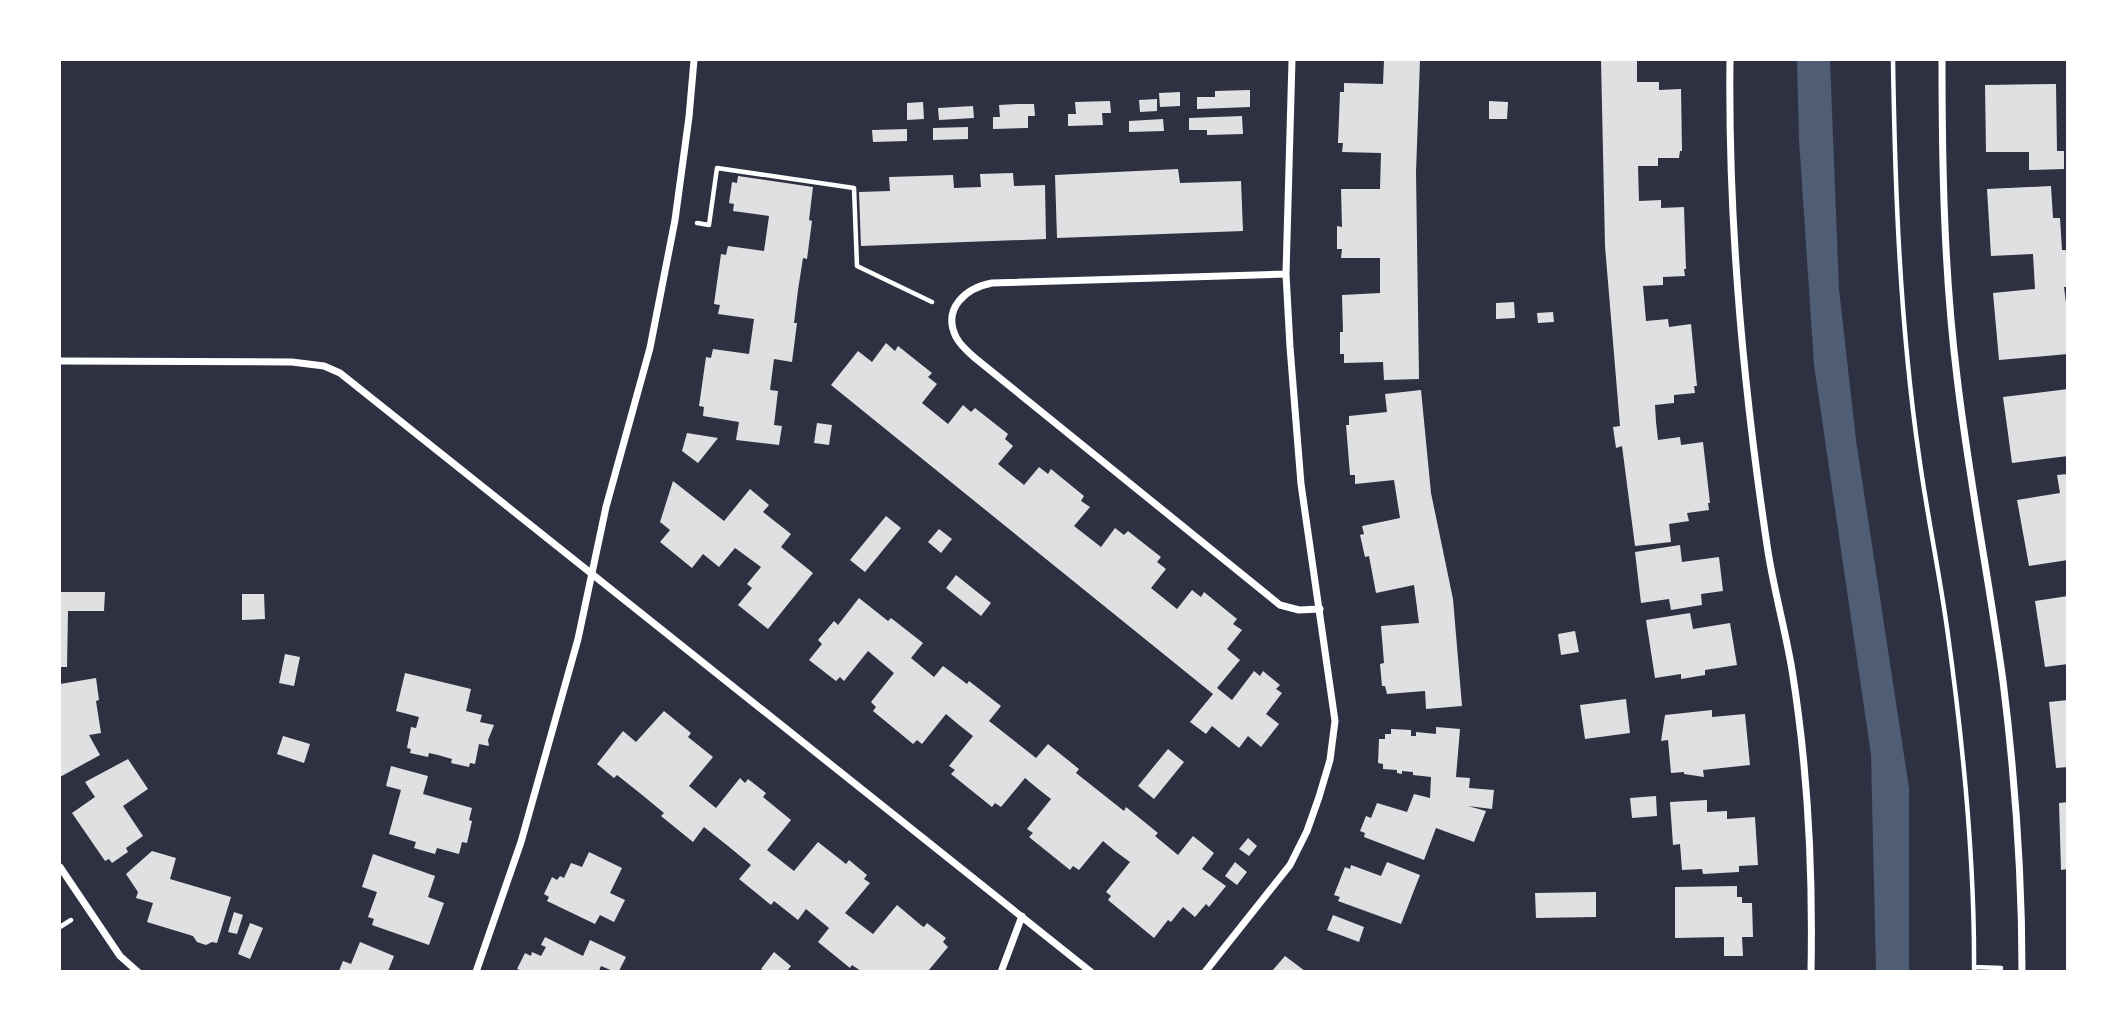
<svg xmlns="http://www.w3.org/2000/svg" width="2127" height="1031" font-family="Signika,sans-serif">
  <rect width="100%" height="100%" fill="#2d3142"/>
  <path fill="#4f5d75" d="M 1797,60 L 1830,60 L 1839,289 L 1856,440 L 1909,788 L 1909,971 L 1876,971 L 1871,755 L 1814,365 L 1799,139 Z"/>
  <path fill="#e0e0e3" d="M 1384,60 L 1420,60 L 1416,172 L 1419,379 L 1384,380 L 1383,362 L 1344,363 L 1344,354 L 1340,354 L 1340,332 L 1343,332 L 1342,295 L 1380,293 L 1380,258 L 1341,258 L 1342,249 L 1337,249 L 1337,226 L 1342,227 L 1341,189 L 1380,189 L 1381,153 L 1342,152 L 1343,143 L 1338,143 L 1340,92 L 1344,92 L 1344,83 L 1383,84 Z
    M 1601,60 L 1637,60 L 1637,82 L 1659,82 L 1659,90 L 1681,89 L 1682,151 L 1680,151 L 1679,158 L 1658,158 L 1658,166 L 1638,166 L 1639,201 L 1661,200 L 1661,208 L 1684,207 L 1686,269 L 1684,269 L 1685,276 L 1663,277 L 1663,285 L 1643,286 L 1646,321 L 1668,319 L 1669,327 L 1691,324 L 1697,386 L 1694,386 L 1695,393 L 1674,395 L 1674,403 L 1655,405 L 1656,422 L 1658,440 L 1680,437 L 1681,445 L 1703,442 L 1710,503 L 1708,503 L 1709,510 L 1687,513 L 1689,521 L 1669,524 L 1671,542 L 1635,546 L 1622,446 L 1616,448 L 1613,427 L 1620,426 L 1605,246 Z
    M 2056,84 L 2057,151 L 2064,151 L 2064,169 L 2029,170 L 2029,152 L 1986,152 L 1985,85 Z
    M 1250,90 L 1250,107 L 1197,109 L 1197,97 L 1215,97 L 1215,91 Z
    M 1180,92 L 1180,106 L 1160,107 L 1159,93 Z
    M 1157,99 L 1157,111 L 1140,112 L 1139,100 Z
    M 1110,101 L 1111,113 L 1102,113 L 1103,125 L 1068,126 L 1068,114 L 1076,114 L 1075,102 Z
    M 1489,101 L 1508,102 L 1507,119 L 1489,119 Z
    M 923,102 L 924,119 L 907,120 L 907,103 Z
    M 1017,104 L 1034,104 L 1035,116 L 1028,116 L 1028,128 L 993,129 L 993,117 L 1000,117 L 999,105 Z
    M 973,106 L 974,118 L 939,120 L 938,108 Z
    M 1242,116 L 1243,134 L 1207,135 L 1207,130 L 1189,130 L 1189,118 Z
    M 1163,119 L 1164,131 L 1129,132 L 1129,121 Z
    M 968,127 L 968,139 L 933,140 L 933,128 Z
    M 907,129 L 907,141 L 873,142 L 872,130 Z
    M 1178,169 L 1180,183 L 1241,181 L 1243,231 L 1057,238 L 1055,175 Z
    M 1013,173 L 1014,186 L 1045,185 L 1046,239 L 861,246 L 859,192 L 890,191 L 889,177 L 953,175 L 954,188 L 981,187 L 980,174 Z
    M 738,176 L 813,187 L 809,220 L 812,221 L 807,259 L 803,258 L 798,290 L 794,323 L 797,323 L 792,362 L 774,359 L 770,390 L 778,391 L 774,425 L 782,426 L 779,445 L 736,440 L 739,422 L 703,416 L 704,407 L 699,406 L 706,357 L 711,358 L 713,349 L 749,354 L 754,319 L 718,314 L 720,305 L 714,304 L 721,254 L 726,255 L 728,246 L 764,251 L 769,216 L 733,211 L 734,204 L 729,203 L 732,182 L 737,183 Z
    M 2051,186 L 2053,218 L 2060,218 L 2062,250 L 2068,250 L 2068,287 L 2064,287 L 2068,318 L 2068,354 L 1999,360 L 1993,293 L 2035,289 L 2033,254 L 1991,256 L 1987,189 Z
    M 1514,302 L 1515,318 L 1496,319 L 1496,303 Z
    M 1553,312 L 1554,322 L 1538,323 L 1537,313 Z
    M 886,343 L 895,351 L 898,346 L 932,373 L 928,377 L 937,384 L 922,403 L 948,424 L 963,405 L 971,412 L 975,408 L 1008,434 L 1005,439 L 1013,446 L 998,464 L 1024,485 L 1039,467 L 1048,474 L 1051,469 L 1084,496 L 1081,501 L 1090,507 L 1074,526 L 1101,547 L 1115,528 L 1124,535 L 1128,531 L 1161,557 L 1157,562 L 1166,569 L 1151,588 L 1177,609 L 1192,590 L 1201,597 L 1204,592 L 1237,619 L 1233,624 L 1242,630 L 1227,649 L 1240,660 L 1217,688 L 1232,700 L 1254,671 L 1260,676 L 1263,671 L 1280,685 L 1276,689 L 1282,693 L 1266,714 L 1279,724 L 1261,747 L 1248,736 L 1239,748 L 1212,726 L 1206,734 L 1190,722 L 1213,694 L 831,385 L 858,351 L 872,362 Z
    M 2068,389 L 2068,456 L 2012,463 L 2003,397 Z
    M 1421,390 L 1431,493 L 1453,599 L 1462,706 L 1426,709 L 1425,691 L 1387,694 L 1385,686 L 1382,686 L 1380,664 L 1384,663 L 1381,626 L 1419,623 L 1414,585 L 1376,593 L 1369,556 L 1365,557 L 1360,535 L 1364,534 L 1362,526 L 1400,518 L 1394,480 L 1355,484 L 1355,475 L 1350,475 L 1346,425 L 1349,425 L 1349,416 L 1387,412 L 1385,394 Z
    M 817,423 L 832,425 L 829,445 L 814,443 Z
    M 687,433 L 718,438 L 698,463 L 682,451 Z
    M 2068,474 L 2068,560 L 2029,566 L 2017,500 L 2060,493 L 2057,475 Z
    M 673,481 L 724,521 L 750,489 L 769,505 L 763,512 L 791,534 L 781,547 L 813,573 L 768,629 L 738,605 L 752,588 L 747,584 L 761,567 L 757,564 L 735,548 L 719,567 L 703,554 L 692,568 L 660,542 L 670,530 L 660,522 Z
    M 886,516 L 901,528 L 865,572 L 850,560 Z
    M 939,529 L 952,539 L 941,553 L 928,542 Z
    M 1680,545 L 1682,562 L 1719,557 L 1723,591 L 1701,594 L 1702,605 L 1671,610 L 1669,599 L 1641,603 L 1635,552 Z
    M 956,575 L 991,603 L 981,616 L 946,588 Z
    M 60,592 L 105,592 L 104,611 L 68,611 L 67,667 L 60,667 Z
    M 242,594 L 264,594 L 265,619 L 242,620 Z
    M 2068,596 L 2068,664 L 2045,667 L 2035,601 Z
    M 859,598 L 888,621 L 891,618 L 923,643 L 911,658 L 934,677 L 943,666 L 967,684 L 969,681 L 1001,706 L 989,721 L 1036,758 L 1048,744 L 1079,769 L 1076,773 L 1124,811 L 1126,807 L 1158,833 L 1155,836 L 1178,855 L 1193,836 L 1214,853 L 1202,869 L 1226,886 L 1209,907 L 1206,904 L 1195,917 L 1183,907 L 1171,922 L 1168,920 L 1154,938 L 1108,900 L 1111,896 L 1106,892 L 1130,862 L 1115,851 L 1103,841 L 1079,870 L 1073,866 L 1070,870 L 1029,837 L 1033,833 L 1027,829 L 1051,799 L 1037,788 L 1025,778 L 1001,807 L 995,803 L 992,807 L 951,774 L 955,770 L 949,766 L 973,736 L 959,725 L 946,714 L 922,744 L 917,740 L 913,744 L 873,711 L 876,707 L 871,702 L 894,673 L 868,651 L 844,681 L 840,677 L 836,681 L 809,660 L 822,644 L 818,640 L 834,621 L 838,625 Z
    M 1690,613 L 1693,629 L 1730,623 L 1737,665 L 1705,670 L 1705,675 L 1681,679 L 1681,674 L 1655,678 L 1646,620 Z
    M 1575,631 L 1579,652 L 1561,655 L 1558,634 Z
    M 285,654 L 300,657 L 294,686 L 279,683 Z
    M 405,673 L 471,689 L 466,711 L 482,715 L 480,722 L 494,725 L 488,740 L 489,746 L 479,744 L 475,764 L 470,763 L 469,767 L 451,763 L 452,759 L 438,755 L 429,753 L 428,757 L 410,753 L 411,749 L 407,748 L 411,727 L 416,728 L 419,717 L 396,711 Z
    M 96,678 L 99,700 L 96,701 L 101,733 L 89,735 L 100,755 L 60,777 L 60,684 Z
    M 1626,699 L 1630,733 L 1585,739 L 1580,705 Z
    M 2068,700 L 2068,767 L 2056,768 L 2049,702 Z
    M 1712,710 L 1712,717 L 1745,714 L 1750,765 L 1703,770 L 1704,777 L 1684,774 L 1684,772 L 1671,773 L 1668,740 L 1661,741 L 1665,715 Z
    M 664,711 L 691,733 L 688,737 L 713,757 L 689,786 L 716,808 L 740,778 L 745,783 L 748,779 L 766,793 L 763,797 L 791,820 L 767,850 L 794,871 L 818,842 L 846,864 L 849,860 L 867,875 L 864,879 L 870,883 L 845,913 L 873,934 L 897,905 L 922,926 L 924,927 L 927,923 L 946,938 L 943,942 L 948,947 L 928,971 L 861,971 L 852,965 L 850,968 L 818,942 L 829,928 L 806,909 L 798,920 L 774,901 L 771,905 L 739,879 L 751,865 L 728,846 L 704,827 L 693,842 L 661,816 L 664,813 L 641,794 L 617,775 L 614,778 L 597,764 L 623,731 L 636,742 Z
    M 1436,727 L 1460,729 L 1456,777 L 1470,778 L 1469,788 L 1494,790 L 1492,809 L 1468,806 L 1486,811 L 1474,842 L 1436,828 L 1424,860 L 1364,837 L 1365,833 L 1360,831 L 1366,816 L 1371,818 L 1377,803 L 1407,812 L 1414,794 L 1430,798 L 1431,777 L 1413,775 L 1413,772 L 1402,771 L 1402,774 L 1397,773 L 1397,770 L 1383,769 L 1383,764 L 1378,763 L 1379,739 L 1385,739 L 1385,734 L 1391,734 L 1391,729 L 1411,730 L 1411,736 L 1416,736 L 1416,732 L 1436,734 Z
    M 283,736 L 310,744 L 304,763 L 277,754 Z
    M 1168,749 L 1184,762 L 1154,799 L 1138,786 Z
    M 128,759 L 148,789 L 123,806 L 143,836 L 126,848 L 128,852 L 112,863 L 109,859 L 105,861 L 72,813 L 95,797 L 85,782 Z
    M 391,766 L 428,776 L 423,794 L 472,808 L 469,820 L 472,821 L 467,843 L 462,842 L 459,854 L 437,848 L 435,854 L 414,848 L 416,842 L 389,834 L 401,790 L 386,786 Z
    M 1656,796 L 1657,816 L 1632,818 L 1630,798 Z
    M 1707,800 L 1707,812 L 1727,811 L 1727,819 L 1755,817 L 1758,865 L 1739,866 L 1739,872 L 1703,874 L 1702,869 L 1682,870 L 1680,844 L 1673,845 L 1670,802 Z
    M 2068,802 L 2068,869 L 2061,870 L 2059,803 Z
    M 1248,838 L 1257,846 L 1249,856 L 1239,849 Z
    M 152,851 L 176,858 L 170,879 L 231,897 L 217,943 L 212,942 L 206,945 L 197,942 L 193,936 L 147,922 L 153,903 L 136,898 L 138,892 L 126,874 Z
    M 589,852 L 622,868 L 610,893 L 625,900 L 614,922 L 600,915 L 595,924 L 547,901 L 549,897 L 544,894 L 552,877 L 557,880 L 560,876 L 564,878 L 571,863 L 582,867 Z
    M 373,854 L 435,876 L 428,897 L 444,903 L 429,945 L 372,925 L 374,919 L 368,917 L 377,892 L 362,887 Z
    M 1235,862 L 1247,872 L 1237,885 L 1225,876 Z
    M 1387,862 L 1420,875 L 1401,924 L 1338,901 L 1340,897 L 1334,895 L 1345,867 L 1350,869 L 1351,865 L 1381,876 Z
    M 1737,886 L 1737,897 L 1742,897 L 1742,903 L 1752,903 L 1753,937 L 1742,937 L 1743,956 L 1724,956 L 1724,937 L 1675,938 L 1675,887 Z
    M 1596,892 L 1596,917 L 1536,918 L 1535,893 Z
    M 234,912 L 243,915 L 237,934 L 228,932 Z
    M 1333,915 L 1364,927 L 1359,942 L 1327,930 Z
    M 250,923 L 263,928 L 250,959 L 238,954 Z
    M 545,937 L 583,956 L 590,940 L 626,957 L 619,971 L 613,971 L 601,966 L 599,971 L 522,971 L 517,969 L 525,953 L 531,956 L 532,952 L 541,956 L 546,947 L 541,945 Z
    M 360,942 L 394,956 L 388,971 L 339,971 L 343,961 L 351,964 Z
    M 774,952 L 791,966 L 787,971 L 764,971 L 761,969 Z
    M 1285,956 L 1305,971 L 1272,971 Z"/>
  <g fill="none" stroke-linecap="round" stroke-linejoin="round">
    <path stroke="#fff" stroke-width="4.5" d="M 1893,60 C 1895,192 1900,324 1919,456 C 1927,514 1939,571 1947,628 C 1963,742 1975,857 1974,972
      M 697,223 L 709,225 L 717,168 L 854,188 L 857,266 L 932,302
      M 60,927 L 71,920
      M 1974,967 L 2001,968"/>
    <path stroke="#fff" stroke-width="7" d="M 1730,60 C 1728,222 1743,385 1767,545 C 1773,587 1785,628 1792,670 C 1808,769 1813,871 1811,972
      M 1942,60 C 1942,165 1944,272 1957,377 C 1969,479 1989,579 2003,681 C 2015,777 2022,875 2022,972
      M 1286,274 L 992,283 C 966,288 942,308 956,337 C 960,345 968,352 975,358 L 1280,605 L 1299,610 L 1320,609
      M 60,361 L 292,362 L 324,366 L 340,373 L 1091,972
      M 60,867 L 120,956 L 138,972
      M 476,972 L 521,842 L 578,639 L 606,507 L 650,348 L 675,220 L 689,117 L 694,60
      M 1001,972 L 1022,916
      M 1205,972 L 1290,865 L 1307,831 L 1319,797 L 1330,760 L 1335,721 L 1301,484 L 1290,347 L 1286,274 L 1292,60"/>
  </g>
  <rect width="2127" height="1031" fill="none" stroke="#ffffff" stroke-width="122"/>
</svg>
